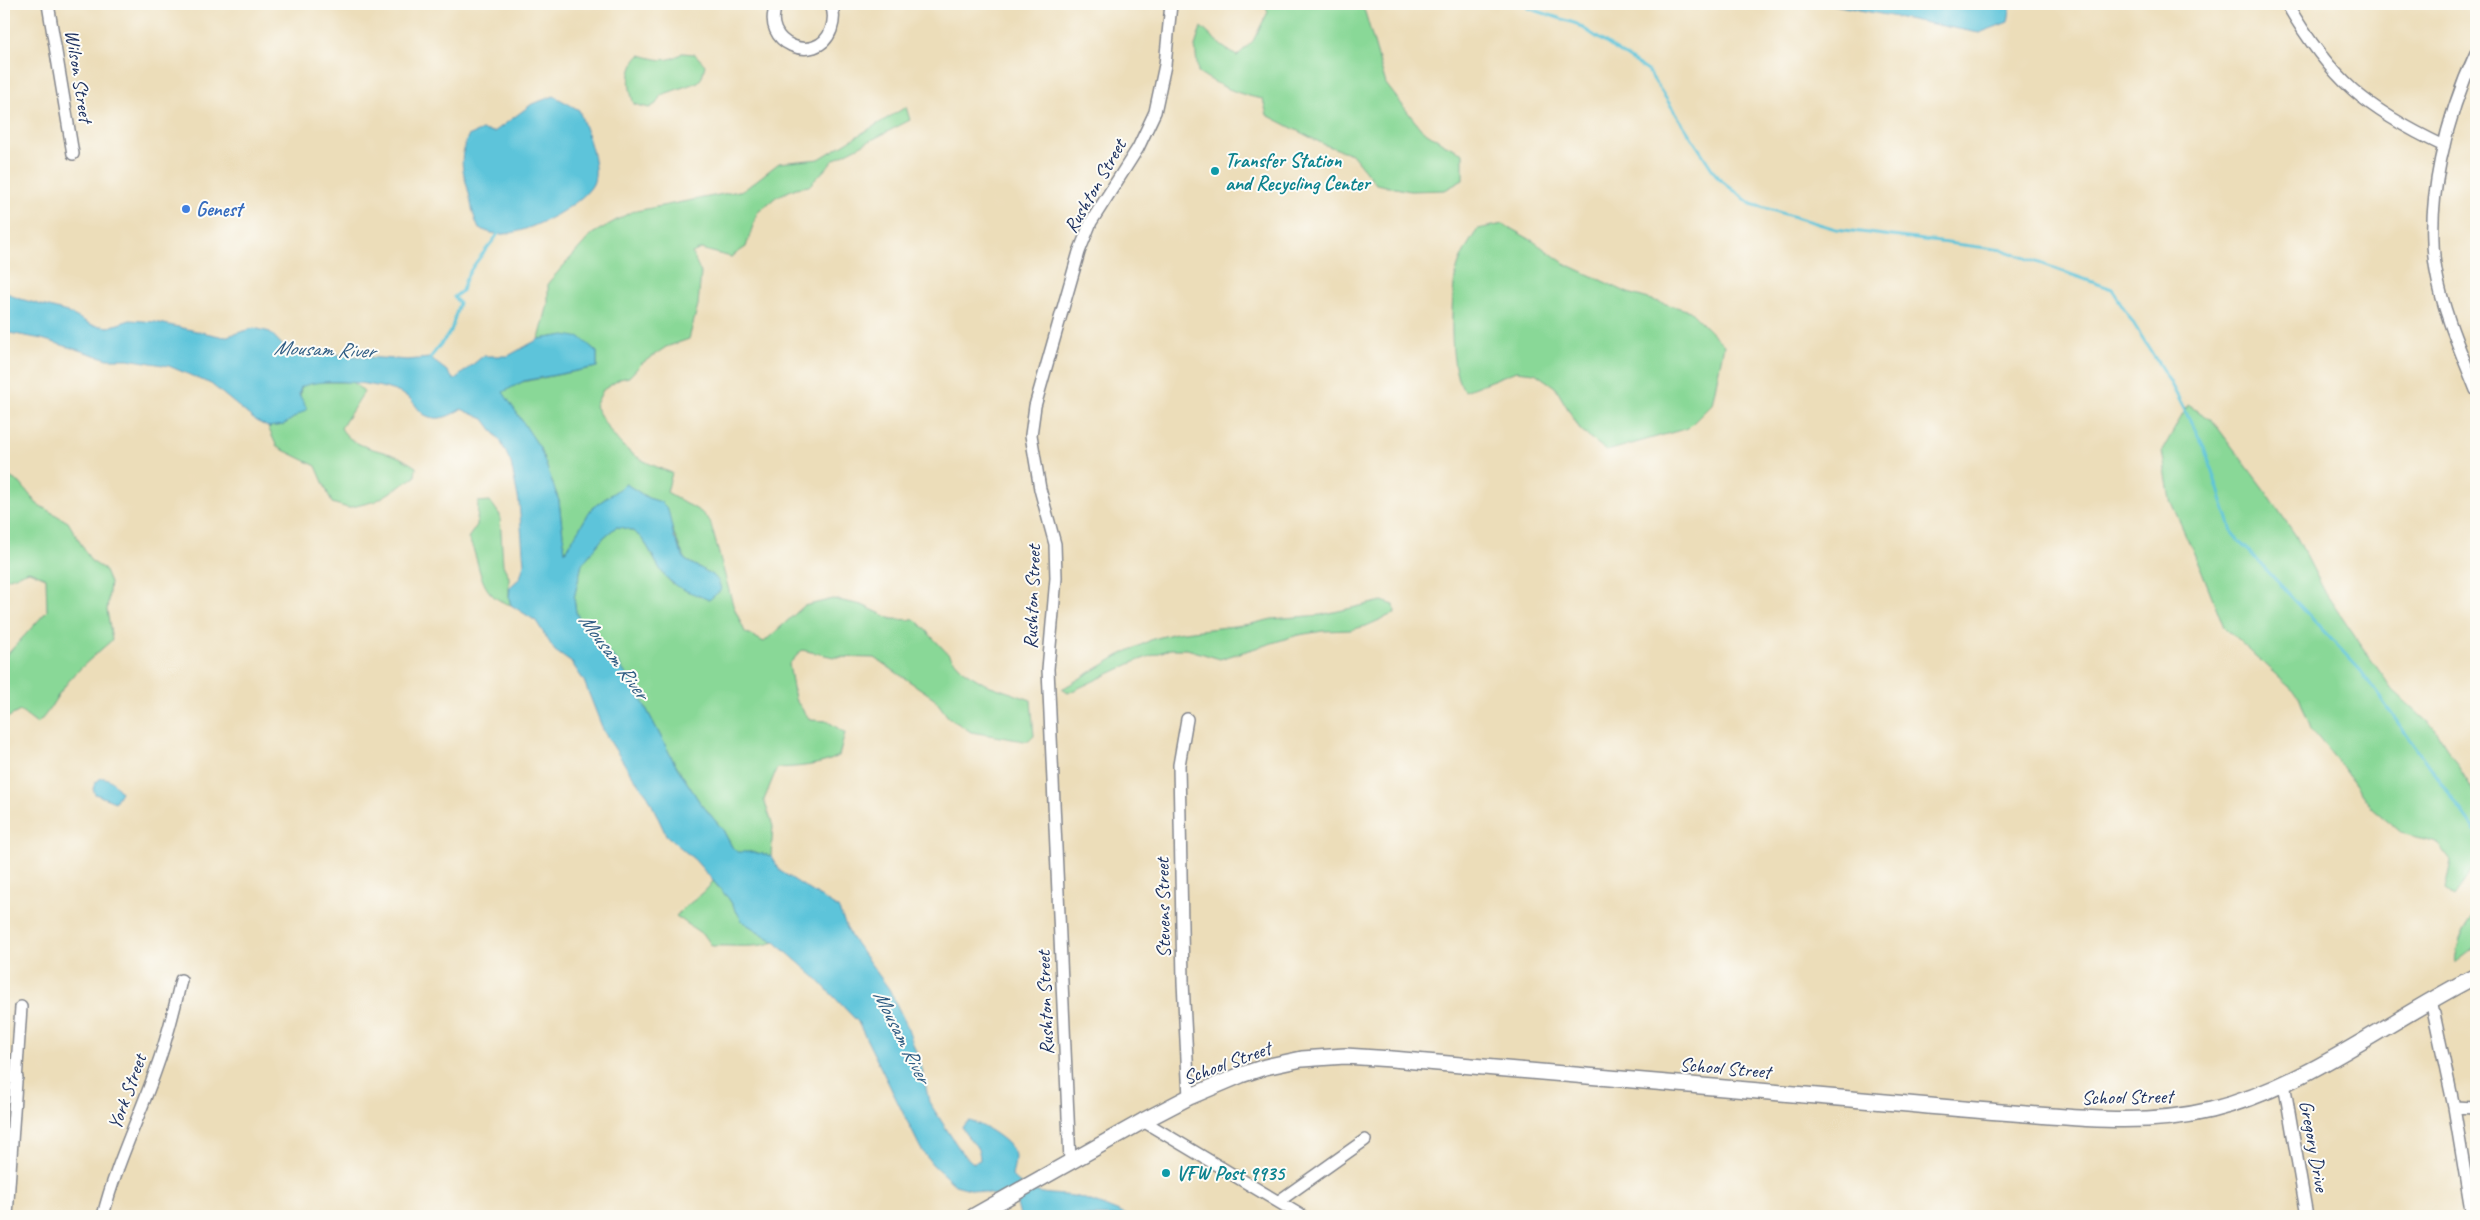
<svg xmlns="http://www.w3.org/2000/svg" width="2480" height="1220" font-family="Caveat,sans-serif">
  <rect width="100%" height="100%" fill="#fdfcf7"/>
  <filter id="ink" filterUnits="userSpaceOnUse"><feTurbulence type="fractalNoise" baseFrequency=".02" numOctaves="2"/><feDisplacementMap in="SourceGraphic" scale="10" xChannelSelector="R" yChannelSelector="G"/><feConvolveMatrix kernelMatrix="1 2 1 2 8 2 1 2 1" color-interpolation-filters="sRGB"/></filter>
  <filter id="wash" filterUnits="userSpaceOnUse"><feTurbulence type="fractalNoise" baseFrequency=".0096" numOctaves="4" result="noise"/><feDisplacementMap in="SourceGraphic" scale="20" xChannelSelector="R" yChannelSelector="G"/><feGaussianBlur stdDeviation="1.12" result="paint"/><feColorMatrix in="noise" values="0 0 0 0 0 0 0 0 0 0 0 0 0 0 0 0 0 1.4 0 .05"/><feComposite in="paint" operator="in"/></filter>
  <g filter="url(#wash)">
    <rect width="100%" height="100%" fill="#ecddb9"/>
    <path fill="#89d897" stroke="#52847a" d="M 1265,4 L 1360,4 L 1365,12 L 1386,84 L 1421,129 L 1444,144 L 1463,153 L 1463,180 L 1445,190 L 1410,191 L 1376,184 L 1352,154 L 1325,145 L 1267,115 L 1263,99 C 1239,95 1219,86 1198,72 L 1195,46 L 1201,27 L 1223,47 L 1237,56 L 1253,41 L 1268,12 Z
      M 682,53 L 695,54 L 705,65 L 702,77 L 698,82 L 661,95 L 656,104 L 649,108 L 634,104 C 628,87 626,69 640,55 C 656,59 667,64 682,53 Z
      M 906,107 L 910,120 L 835,159 L 809,186 L 796,188 L 776,197 L 757,213 L 746,247 L 731,257 L 701,249 L 692,253 L 701,273 L 698,305 L 689,339 L 666,347 L 641,364 L 629,377 L 620,379 L 603,390 L 595,406 C 617,446 629,457 672,473 L 667,492 L 701,512 L 710,521 L 733,605 L 745,632 L 764,642 L 804,606 L 833,599 L 862,605 L 892,619 L 916,620 L 965,672 L 985,684 L 1031,700 L 1034,736 L 1029,741 L 1024,741 L 971,732 L 948,717 L 934,698 L 875,658 L 834,657 L 802,650 L 789,664 L 795,699 L 810,720 L 827,721 L 845,733 L 839,756 C 820,766 798,767 777,768 L 764,800 L 773,826 L 771,856 L 753,852 L 737,853 L 732,847 L 723,830 L 699,801 L 675,764 L 636,689 L 616,660 L 581,624 L 576,612 L 574,598 L 582,564 L 604,537 L 616,527 C 651,528 649,565 673,584 C 678,587 686,589 691,591 L 713,575 L 685,560 L 661,502 L 648,498 L 626,484 L 592,508 L 565,552 L 559,501 L 540,448 L 502,392 L 522,382 L 597,367 L 597,352 C 574,332 568,335 539,339 L 548,304 L 548,283 L 592,234 L 631,212 L 744,190 L 779,163 L 819,159 Z
      M 1503,224 L 1533,241 L 1564,263 L 1628,293 L 1690,311 L 1724,345 L 1712,404 L 1688,428 L 1607,451 L 1581,431 L 1555,387 L 1535,373 L 1516,371 L 1465,391 C 1448,376 1451,301 1455,278 C 1458,259 1468,244 1478,229 Z
      M 311,382 L 353,382 L 364,392 L 341,428 C 352,448 379,449 399,457 C 405,460 411,464 416,467 L 415,477 L 376,501 L 348,508 L 332,503 L 316,466 L 277,447 L 268,427 L 283,425 L 298,415 L 301,387 Z
      M 2188,405 L 2212,420 L 2266,492 L 2296,536 L 2326,594 L 2360,644 L 2393,690 L 2435,729 L 2476,795 L 2476,865 L 2454,896 L 2445,890 L 2451,861 L 2436,842 L 2402,833 L 2373,809 L 2345,770 L 2311,729 L 2299,696 L 2224,627 L 2201,569 L 2170,500 L 2162,451 Z
      M 4,474 L 20,483 L 37,504 L 68,522 L 91,561 L 104,569 L 110,583 L 107,610 L 112,640 C 95,655 78,669 64,687 C 54,700 49,713 37,724 L 20,711 L 7,718 L 4,715 L 4,658 L 47,611 L 46,578 L 29,571 L 4,580 Z
      M 490,501 L 500,515 L 503,565 L 509,577 L 509,598 L 511,605 C 475,595 483,564 468,538 L 477,525 L 478,502 Z
      M 1382,601 L 1394,605 L 1395,613 L 1366,626 L 1350,630 L 1323,631 L 1298,635 L 1220,659 L 1187,649 L 1170,649 L 1134,662 L 1068,693 L 1062,689 L 1118,656 L 1153,639 L 1176,633 L 1251,624 L 1272,619 L 1321,615 Z
      M 713,881 L 729,899 L 743,922 L 775,942 C 754,949 734,945 712,946 L 705,936 L 676,916 C 688,902 703,897 713,881 Z
      M 2476,912 L 2476,947 L 2455,963 C 2457,941 2463,929 2476,912 Z"/>
    <path fill="#5dc4da" stroke="#3c7a9c" d="M 1829,4 L 2011,4 L 2008,22 L 1979,33 Z
      M 554,96 L 579,110 C 585,128 601,167 593,184 C 582,206 521,237 497,234 C 491,234 485,230 479,229 C 474,218 472,209 470,198 C 464,170 457,165 468,136 L 482,130 L 494,132 L 532,104 Z
      M 4,291 L 17,298 L 67,312 L 92,325 L 109,327 L 130,320 L 155,322 L 224,337 L 254,328 L 270,332 L 288,351 L 407,360 L 430,358 L 447,371 L 454,380 L 483,356 L 508,356 L 539,339 L 565,335 L 581,338 L 597,352 L 597,367 L 524,381 L 503,392 L 540,448 L 559,501 L 565,552 L 592,508 L 626,484 L 648,498 L 661,502 L 668,509 L 674,537 L 685,560 L 713,575 L 719,582 L 721,590 L 709,600 C 699,595 683,591 674,584 C 649,567 652,528 616,527 L 604,537 L 582,564 L 574,598 L 576,612 L 581,624 L 616,660 L 636,689 L 675,764 L 699,801 L 723,830 L 732,847 L 737,852 L 753,852 L 771,856 L 780,871 L 838,908 L 851,937 L 889,989 L 906,1024 L 922,1069 L 929,1102 L 962,1153 L 973,1163 L 980,1160 C 981,1143 965,1140 962,1126 L 969,1121 C 981,1123 1014,1143 1015,1156 C 1015,1163 1013,1170 1012,1176 C 1033,1200 1058,1191 1082,1198 C 1098,1203 1114,1210 1129,1216 L 1020,1216 L 1016,1201 L 955,1185 L 932,1164 L 921,1149 L 858,1022 L 815,977 L 775,942 L 743,922 L 729,899 L 695,860 L 666,835 L 648,796 L 629,771 L 604,732 L 584,681 L 572,663 L 555,651 L 536,621 L 511,605 L 509,598 L 510,587 L 520,578 L 524,564 L 519,502 L 511,463 L 501,442 L 484,419 L 461,409 C 450,416 438,422 425,415 C 419,412 415,403 409,398 C 389,383 323,376 301,387 L 299,394 L 307,409 L 283,425 L 268,427 L 256,421 L 211,384 L 169,366 L 128,359 L 108,359 L 42,339 L 4,332 Z
      M 101,778 C 111,777 115,785 121,792 L 115,802 L 95,794 L 93,789 L 95,783 Z"/>
    <g fill="none" stroke-linecap="round" stroke-linejoin="round">
      <path stroke="#5dc4da" stroke-width="3" d="M 1528,4 L 1528,8 L 1577,24 L 1648,71 L 1718,178 L 1751,204 L 1836,229 L 2003,250 L 2112,289 L 2170,382 L 2204,447 L 2233,534 L 2361,671 L 2476,832
        M 430,358 L 451,331 L 459,303 L 454,297 L 462,291 C 467,268 485,253 498,234"/>
    </g>
  </g>
  <g filter="url(#ink)">
    <g fill="none" stroke-linecap="round" stroke-linejoin="round">
      <defs>
        <path id="minor" d="M 48,4 L 73,154
          M 777,4 C 758,43 817,67 831,30 C 834,21 835,12 830,4
          M 2287,4 C 2331,80 2366,109 2444,146
          M 2476,53 C 2447,114 2424,204 2436,271 C 2443,312 2461,352 2476,390
          M 1187,719 L 1179,765 L 1183,982 L 1189,1097
          M 2431,1000 L 2454,1107 L 2472,1216
          M 4,1077 L 17,1078
          M 2284,1083 L 2307,1216
          M 2454,1107 L 2476,1108
          M 1143,1121 L 1302,1216
          M 1070,1161 L 1048,669 L 1056,578 L 1055,544 L 1040,489 L 1031,435 L 1035,406 L 1079,252 L 1091,222 L 1138,148 L 1155,112 L 1165,65 L 1171,4
          M 1279,1201 L 1365,1140
          M 7,1216 L 21,1007
          M 103,1216 C 115,1167 138,1120 155,1072 C 166,1042 174,1011 181,980"/>
        <path id="tertiary" d="M 974,1216 L 1143,1121 L 1189,1097 L 1241,1075 L 1265,1067 L 1302,1059 L 1345,1056 L 1392,1059 C 1564,1075 1736,1090 1908,1104 C 1948,1108 1987,1111 2026,1114 C 2088,1119 2150,1125 2211,1110 C 2308,1086 2388,1020 2476,976"/>
      </defs>
      <use href="#minor" stroke="#84868c" stroke-width="14"/>
      <use href="#tertiary" stroke="#84868c" stroke-width="18"/>
      <use href="#minor" stroke="#fff" stroke-width="11"/>
      <use href="#tertiary" stroke="#fff" stroke-width="15"/>
    </g>
  </g>
  <g fill="#0f9aa8" stroke="#fdfcf7" stroke-width="2">
    <circle cx="1215" cy="171" r="5"/>
    <circle cx="1166" cy="1173" r="5"/>
  </g>
  <circle fill="#3f7fe0" stroke="#fdfcf7" stroke-width="2" cx="186" cy="209" r="5"/>
  <g text-anchor="middle" dominant-baseline="central" stroke-width="4" stroke-linejoin="round" paint-order="stroke">
    <g font-size="20" fill="#1b2f5e" stroke="#fdfcf7">
      <text transform="translate(79 76) rotate(81)">Wilson Street</text>
      <text transform="translate(1095 186) rotate(-60)">Rushton Street</text>
      <text transform="translate(1032 597) rotate(-88)">Rushton Street</text>
      <text transform="translate(1163 908) rotate(-91)">Stevens Street</text>
      <text transform="translate(1045 1003) rotate(-92)">Rushton Street</text>
      <text transform="translate(1227 1063) rotate(-20)">School Street</text>
      <text transform="translate(1725 1068) rotate(5)">School Street</text>
      <text transform="translate(127 1092) rotate(-70)">York Street</text>
      <text transform="translate(2127 1097) rotate(-1)">School Street</text>
      <text transform="translate(2314 1146) rotate(80)">Gregory Drive</text>
    </g>
    <g font-size="20" font-weight="bold" fill="#0d838f" stroke="#fdfcf7" text-anchor="start">
      <text x="1225" y="160">Transfer Station<tspan x="1225" dy="23">and Recycling Center</tspan></text>
      <text x="1176" y="1173">VFW Post 9935</text>
    </g>
    <g font-size="20" font-weight="bold" fill="#366cbe" stroke="#fdfcf7" text-anchor="start">
      <text x="196" y="209">Genest</text>
    </g>
    <g font-size="21" font-style="italic" fill="#2f5c83" stroke="#fdfcf7">
      <text transform="translate(324 349) rotate(2)">Mousam River</text>
      <text transform="translate(614 656) rotate(53)">Mousam River</text>
      <text transform="translate(902 1036) rotate(63)">Mousam River</text>
    </g>
  </g>
  <rect width="2480" height="1220" fill="none" stroke="#fdfcf7" stroke-width="20"/>
</svg>
